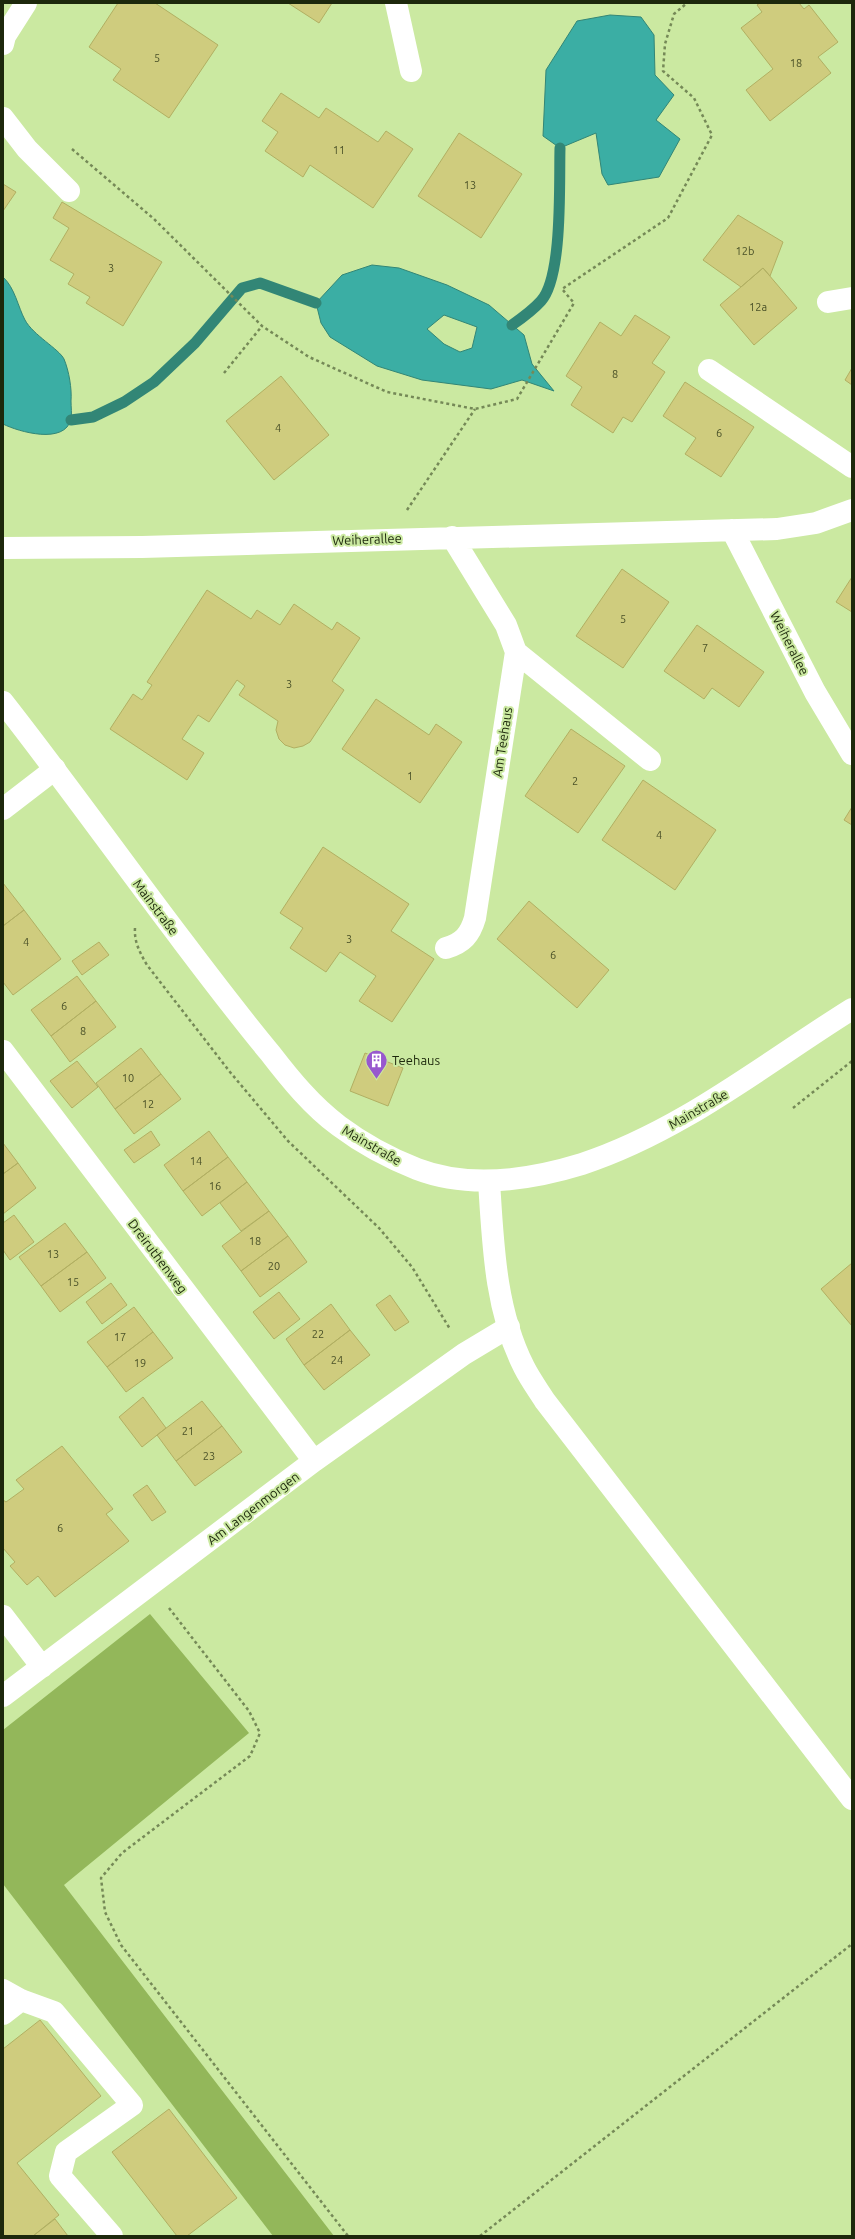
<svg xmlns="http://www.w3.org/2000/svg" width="855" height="2239" font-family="Ubuntu,sans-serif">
  <rect width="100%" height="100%" fill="#cbe9a1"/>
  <path fill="#93b75a" d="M 150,1614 L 249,1733 L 64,1885 L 334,2236 L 273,2236 L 3,1884 L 3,1730 Z"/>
  <path fill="#3baea4" stroke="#328676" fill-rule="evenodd" d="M 610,15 L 641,17 L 654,35 L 655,75 L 674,95 L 656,120 L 680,139 L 659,177 L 608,185 L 602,174 L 596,133 L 560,148 L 543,136 L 546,70 L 577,21 Z
    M 372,265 L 399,268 L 447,285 L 489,305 L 524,335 L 532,364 L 554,391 L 522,380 L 491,389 L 422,380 L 377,366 L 330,337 L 321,323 L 316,303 L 342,275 ZM 444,315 L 477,327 L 472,348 L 460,352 L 444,344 L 427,329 Z
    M 3,277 C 15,288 18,307 25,320 C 33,335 59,349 64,359 C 69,371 72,389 71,401 C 71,407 72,414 71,419 C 65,445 19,432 3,424 Z"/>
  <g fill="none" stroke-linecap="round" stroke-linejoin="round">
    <path stroke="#328676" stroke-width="11" d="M 512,325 C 522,318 533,310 541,301 C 563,277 559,182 560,148
      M 71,420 L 93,417 L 124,402 L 154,382 L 195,343 L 242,288 L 260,283 L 316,303"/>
  </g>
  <path fill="#cfcc7e" stroke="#b1af62" d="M 118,3 L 155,3 L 218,45 L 169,118 L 113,80 L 121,69 L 89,47 Z
    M 288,3 L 332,3 L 319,23 Z
    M 760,3 L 799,3 L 804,9 L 809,5 L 838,42 L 818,57 L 831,73 L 770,121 L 746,90 L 773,69 L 741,28 L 762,12 L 757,5 Z
    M 281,93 L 319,118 L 326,108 L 378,142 L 386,131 L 413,149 L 373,208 L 310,165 L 303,177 L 265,151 L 278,132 L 262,121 Z
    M 459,133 L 522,174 L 481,238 L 418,196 Z
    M 3,184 L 16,192 L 3,211 Z
    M 62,202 L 162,262 L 123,326 L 86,303 L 90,297 L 68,284 L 74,274 L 50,260 L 69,228 L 53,218 Z
    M 738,215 L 783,242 L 770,276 L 763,268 L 741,287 L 703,260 Z
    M 763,268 L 797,308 L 754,345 L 720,305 Z
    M 635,315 L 670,337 L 652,363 L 665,372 L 632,422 L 623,417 L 613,433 L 571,405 L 582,387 L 566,376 L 600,322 L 621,336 Z
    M 852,368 L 852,385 L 845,380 Z
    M 281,376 L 329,435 L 274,480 L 226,421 Z
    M 685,382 L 754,427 L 721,477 L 685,454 L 696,438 L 663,416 Z
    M 622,569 L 669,602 L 623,668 L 576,636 Z
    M 852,577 L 852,612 L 836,602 Z
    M 207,590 L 251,619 L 257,610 L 280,625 L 294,604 L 332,630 L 337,622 L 360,638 L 332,681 L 344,690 L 310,742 L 303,746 L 294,748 L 285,745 L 279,739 L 276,730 L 278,721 L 239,695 L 245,686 L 237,680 L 209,722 L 198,715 L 182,739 L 204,753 L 187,780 L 110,729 L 133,694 L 142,700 L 152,685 L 147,682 Z
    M 697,625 L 764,672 L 739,707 L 712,688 L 704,699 L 664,671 Z
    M 376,699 L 429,735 L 436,724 L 462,742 L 420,803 L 342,749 Z
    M 571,729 L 625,766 L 578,833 L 525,796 Z
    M 643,780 L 716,830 L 675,890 L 602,840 Z
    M 852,807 L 852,825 L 844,820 Z
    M 323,847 L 409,904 L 391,931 L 434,959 L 392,1022 L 359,1001 L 376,976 L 340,952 L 326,972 L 290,948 L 303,928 L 280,913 Z
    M 3,883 L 24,910 L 3,926 Z
    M 529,901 L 609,970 L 577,1008 L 497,939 Z
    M 24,910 L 61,959 L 13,995 L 3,982 L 3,926 Z
    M 99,942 L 109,955 L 82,975 L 72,961 Z
    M 77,976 L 96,1001 L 51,1036 L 31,1010 Z
    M 96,1001 L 116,1027 L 70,1062 L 51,1036 Z
    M 141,1048 L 161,1074 L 115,1109 L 96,1083 Z
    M 365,1053 L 403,1068 L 388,1106 L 350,1091 Z
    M 77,1061 L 98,1087 L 72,1108 L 50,1081 Z
    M 161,1074 L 181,1099 L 134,1134 L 115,1109 Z
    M 151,1131 L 160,1145 L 134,1163 L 124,1150 Z
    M 209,1131 L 228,1157 L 183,1191 L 164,1165 Z
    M 3,1143 L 18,1163 L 3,1174 Z
    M 228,1157 L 247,1182 L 202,1216 L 183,1191 Z
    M 18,1163 L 36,1188 L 3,1214 L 3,1174 Z
    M 247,1182 L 269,1211 L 241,1231 L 220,1203 Z
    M 269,1211 L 288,1236 L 241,1271 L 222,1246 Z
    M 14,1215 L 34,1242 L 10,1260 L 3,1250 L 3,1223 Z
    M 65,1223 L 87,1252 L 41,1286 L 19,1257 Z
    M 288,1236 L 307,1262 L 260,1297 L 241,1271 Z
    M 87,1252 L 106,1278 L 60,1312 L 41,1286 Z
    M 852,1263 L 852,1326 L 821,1289 Z
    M 111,1283 L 127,1305 L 102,1324 L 86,1302 Z
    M 279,1292 L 300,1319 L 274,1339 L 253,1312 Z
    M 390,1295 L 409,1322 L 395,1331 L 376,1305 Z
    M 331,1304 L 350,1330 L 304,1365 L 286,1339 Z
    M 134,1307 L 153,1332 L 107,1367 L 87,1342 Z
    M 350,1330 L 370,1355 L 324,1390 L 304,1365 Z
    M 153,1332 L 173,1358 L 126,1392 L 107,1367 Z
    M 143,1397 L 166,1428 L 142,1447 L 119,1417 Z
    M 202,1401 L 222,1426 L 176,1461 L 157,1435 Z
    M 222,1426 L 242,1452 L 195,1486 L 176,1461 Z
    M 62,1446 L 113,1509 L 106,1514 L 129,1541 L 55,1597 L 38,1576 L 27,1585 L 10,1566 L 15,1562 L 3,1548 L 3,1500 L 6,1502 L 24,1489 L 16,1480 Z
    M 147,1485 L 166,1512 L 152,1521 L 133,1495 Z
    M 40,2020 L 101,2096 L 17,2163 L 59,2215 L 33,2236 L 3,2236 L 3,2049 Z
    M 169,2109 L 237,2198 L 187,2236 L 177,2236 L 112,2152 Z
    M 55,2219 L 68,2236 L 33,2236 Z"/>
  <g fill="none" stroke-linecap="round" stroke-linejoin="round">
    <path stroke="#758957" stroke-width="2.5" stroke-dasharray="3 3" stroke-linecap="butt" d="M 72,149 L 154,219 L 262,326 L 309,357 L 387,392 L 475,409 L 517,399 L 574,303 L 562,289 L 668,218 L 712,135 L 694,98 L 663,71 L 665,44 L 674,14 L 687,3
      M 224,373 L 262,326
      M 407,510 L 475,409
      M 135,928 C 134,942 140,953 147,965 L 230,1072 L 288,1141 L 379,1228 L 412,1267 L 450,1329
      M 793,1108 L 852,1061
      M 169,1608 L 249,1711 L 260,1733 L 250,1756 L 122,1853 L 101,1878 L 105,1912 L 121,1945 L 348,2236
      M 480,2236 L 852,1944"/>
    <path stroke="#fff" stroke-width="22" d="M 396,3 L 411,71
      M 3,44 L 5,36 L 26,3
      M 3,118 L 27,149 L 69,191
      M 828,302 L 852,298
      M 709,370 L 852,467
      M 732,530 L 815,692 L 852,754
      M 3,548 L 142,547 L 777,529 L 816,523 L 852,510
      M 516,652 L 650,760
      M 3,809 L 55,769
      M 446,948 C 463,943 470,935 475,918 L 516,652 L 506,625 L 452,537
      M 3,1051 L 314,1461
      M 3,1616 L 42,1667
      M 3,1696 L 314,1461 L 464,1354 L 509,1327
      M 3,1990 L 21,2000 L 54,2012 L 132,2105 L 66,2152 L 60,2176 L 112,2236
      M 3,2014 L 21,2000"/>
    <path stroke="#fff" stroke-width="22" d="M 3,702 C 65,781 123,863 184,943 C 212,980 240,1017 270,1053 C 290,1079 312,1106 339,1126 C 363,1144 389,1158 417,1169 C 469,1189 530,1180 582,1164 C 682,1131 764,1064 852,1009
      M 489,1181 C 493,1244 495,1310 524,1367 C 530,1379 538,1390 545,1401 L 852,1799"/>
  </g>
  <defs>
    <symbol id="building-pin" viewBox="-11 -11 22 30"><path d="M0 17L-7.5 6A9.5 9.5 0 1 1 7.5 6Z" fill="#9858ce" stroke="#cbe9a1"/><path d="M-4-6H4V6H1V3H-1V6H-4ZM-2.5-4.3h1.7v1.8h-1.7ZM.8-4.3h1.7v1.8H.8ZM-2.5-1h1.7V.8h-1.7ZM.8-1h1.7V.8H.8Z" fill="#fff"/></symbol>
  </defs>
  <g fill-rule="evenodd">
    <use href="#building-pin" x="364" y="1048" width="25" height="34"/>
  </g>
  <g text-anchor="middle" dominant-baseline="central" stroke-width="4" stroke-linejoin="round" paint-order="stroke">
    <g font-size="11" fill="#4a5128">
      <text x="157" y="58">5</text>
      <text x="796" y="63">18</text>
      <text x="339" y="150">11</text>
      <text x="470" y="185">13</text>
      <text x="745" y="251">12b</text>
      <text x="111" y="268">3</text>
      <text x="758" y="307">12a</text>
      <text x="615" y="374">8</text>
      <text x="278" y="428">4</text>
      <text x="719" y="433">6</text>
      <text x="623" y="619">5</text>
      <text x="705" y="648">7</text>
      <text x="289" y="684">3</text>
      <text x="410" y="776">1</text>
      <text x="575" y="781">2</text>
      <text x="659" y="835">4</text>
      <text x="349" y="939">3</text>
      <text x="26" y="942">4</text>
      <text x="553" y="955">6</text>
      <text x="64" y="1006">6</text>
      <text x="83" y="1031">8</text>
      <text x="128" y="1078">10</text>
      <text x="148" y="1104">12</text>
      <text x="196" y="1161">14</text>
      <text x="215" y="1186">16</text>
      <text x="255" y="1241">18</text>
      <text x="53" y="1254">13</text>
      <text x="274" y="1266">20</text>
      <text x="73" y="1282">15</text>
      <text x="318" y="1334">22</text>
      <text x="120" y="1337">17</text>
      <text x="337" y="1360">24</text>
      <text x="140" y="1363">19</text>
      <text x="188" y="1431">21</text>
      <text x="209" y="1456">23</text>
      <text x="60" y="1528">6</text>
    </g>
    <g font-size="13" fill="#1d280c" stroke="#cbe9a1">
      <text transform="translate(367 539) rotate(-2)">Weiherallee</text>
      <text transform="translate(790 643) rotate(63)">Weiherallee</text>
      <text transform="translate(502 742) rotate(-81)">Am Teehaus</text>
      <text transform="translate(156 907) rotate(53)">Mainstraße</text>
      <text transform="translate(698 1109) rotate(-30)">Mainstraße</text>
      <text transform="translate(372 1145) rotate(30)">Mainstraße</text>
      <text transform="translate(158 1256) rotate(53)">Dreiruthenweg</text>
      <text transform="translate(253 1508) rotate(-37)">Am Langenmorgen</text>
    </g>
    <g font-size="13" fill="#1d280c" stroke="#cbe9a1" text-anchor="start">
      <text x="392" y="1060">Teehaus</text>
    </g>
  </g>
  <rect width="855" height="2239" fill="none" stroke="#1d280c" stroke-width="8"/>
</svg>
